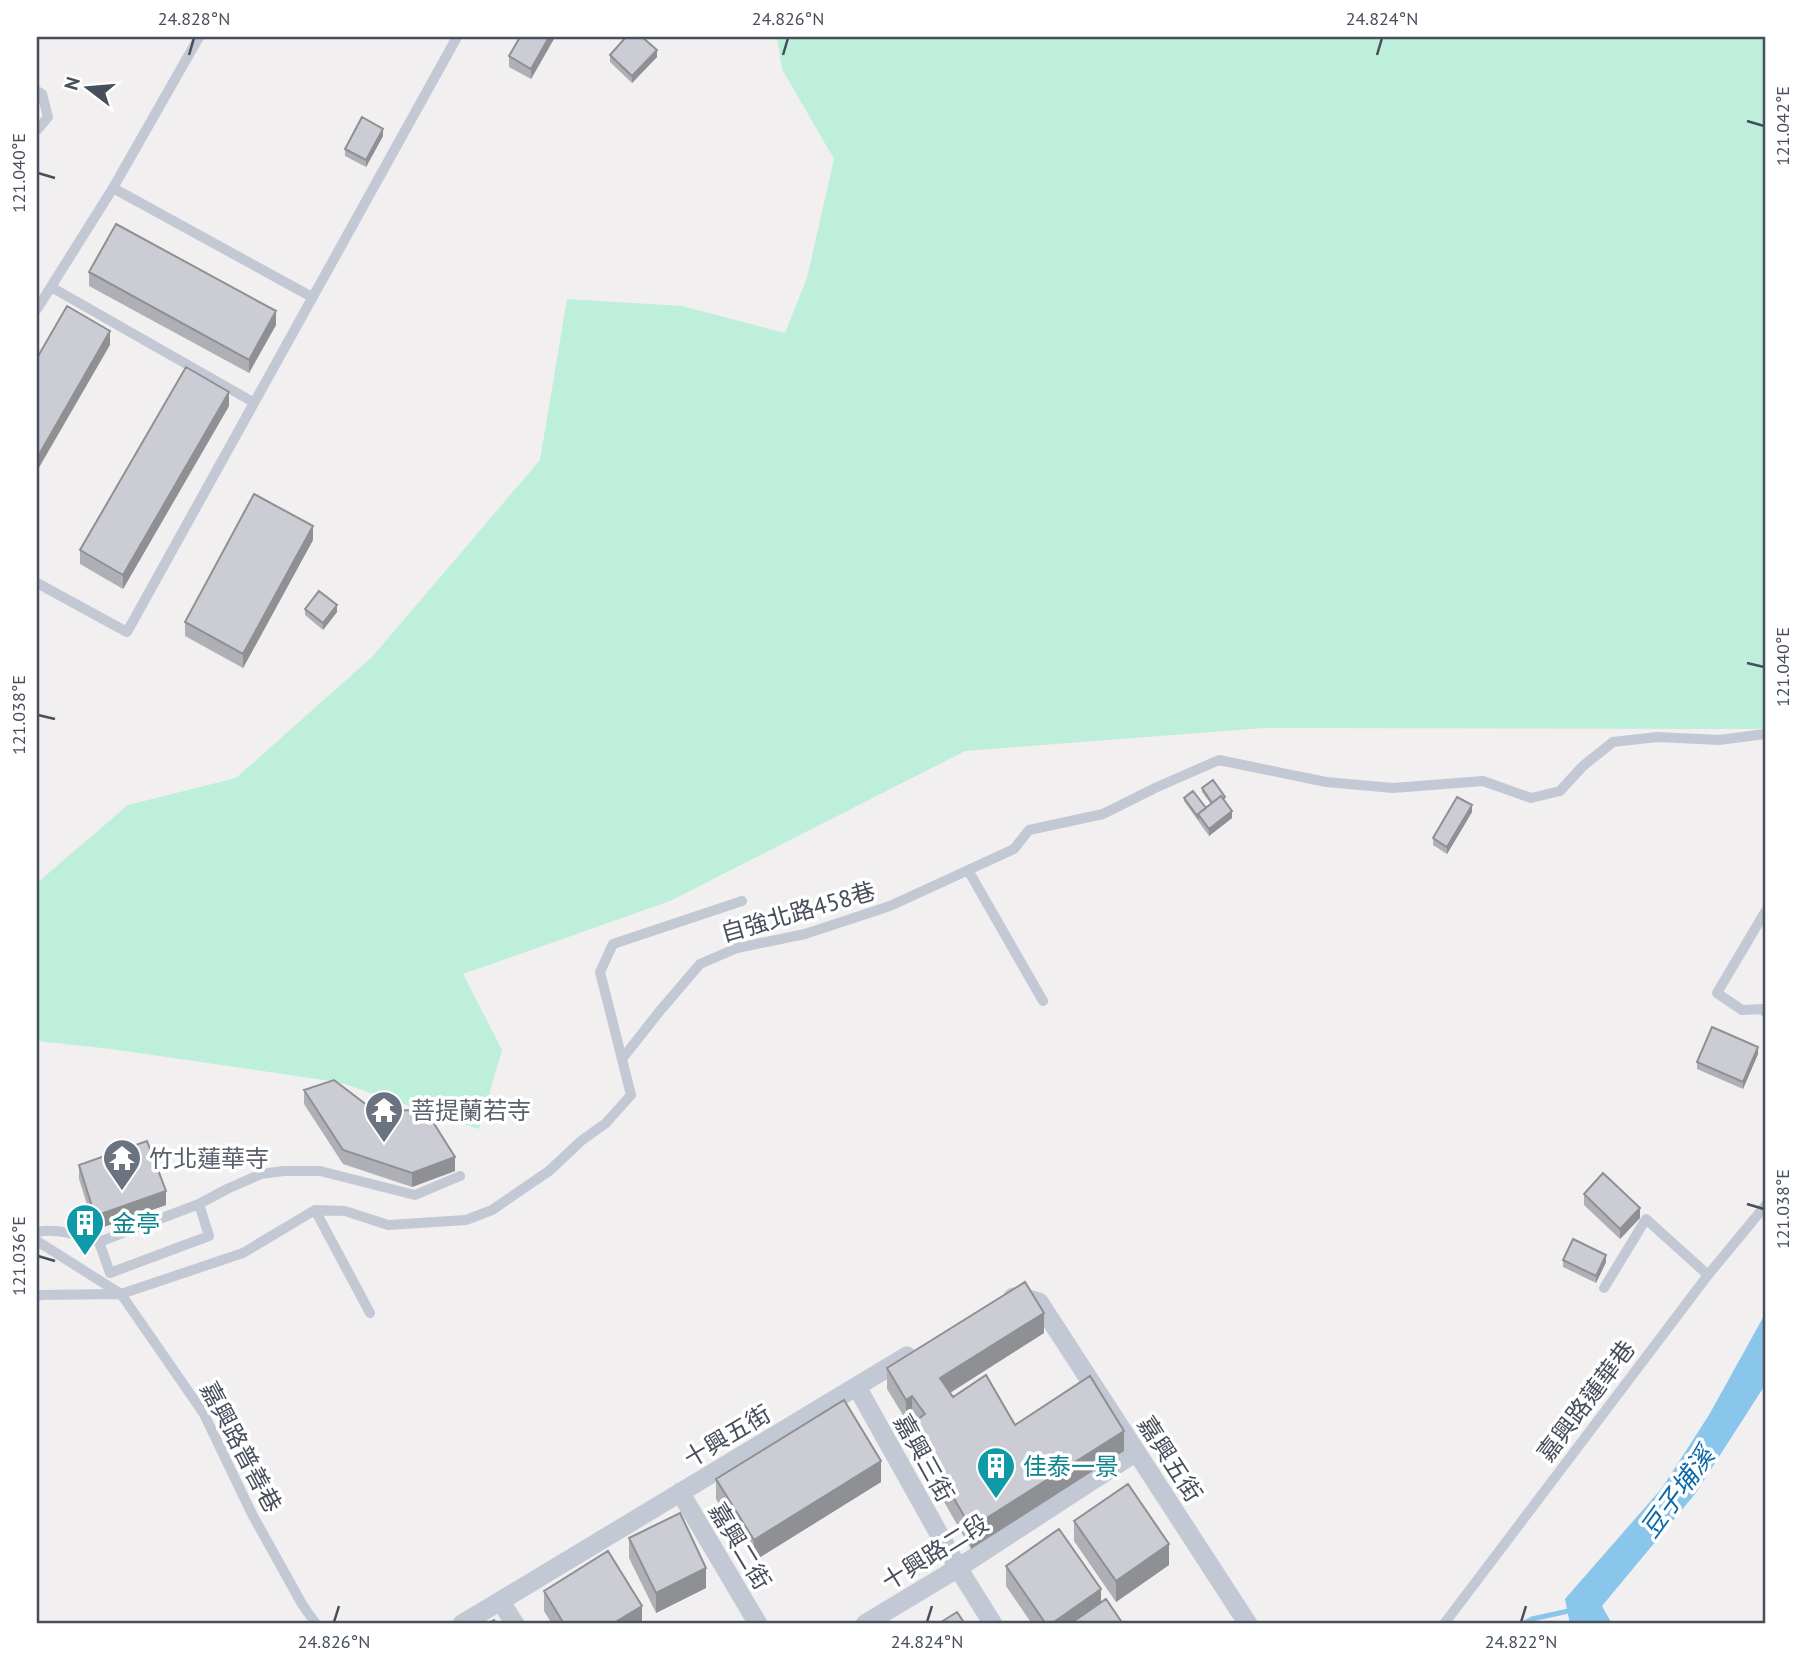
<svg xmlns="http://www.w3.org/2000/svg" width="1802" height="1661" font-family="'PT Sans','Noto Sans TC',sans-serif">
  <rect width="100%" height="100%" fill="#f1efef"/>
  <path fill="#bdefda" d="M 777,37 L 1765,37 L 1765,729 L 1264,728 L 965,751 L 670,901 L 463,974 L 502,1050 L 479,1129 L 338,1082 L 111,1049 L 37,1041 L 37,883 L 128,805 L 236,778 L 373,656 L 540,460 L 567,299 L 682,306 L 785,333 L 807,278 L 834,159 L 782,69 Z"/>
  <path fill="#8ac5ec" d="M 1765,1314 L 1765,1385 L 1695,1494 L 1602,1606 L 1612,1624 L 1570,1624 L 1565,1599 L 1662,1488 L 1709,1415 Z"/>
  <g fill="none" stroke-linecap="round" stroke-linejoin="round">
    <path stroke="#8ac5ec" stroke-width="5" d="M 1522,1624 L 1532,1619 L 1573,1610"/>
    <path stroke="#c2c8d4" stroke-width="10" d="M 37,91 L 42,94 L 48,117 L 37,130
      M 113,188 L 312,297
      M 51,287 L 253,402
      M 37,309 L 113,188 L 199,37
      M 37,583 L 127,632 L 457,37
      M 968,870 L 1043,1001
      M 1765,912 L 1717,993 L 1742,1010 L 1763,1009 L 1765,1012
      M 622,1059 L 600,972 L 613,944 L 742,901
      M 315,1210 L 370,1313
      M 37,1232 C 59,1228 78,1235 99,1242 L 199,1204 L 227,1189 L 261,1174 L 284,1171 L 320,1171 L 415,1195 L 460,1176
      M 37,1241 L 121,1294 L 204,1414 L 252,1514 L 302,1604 L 316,1624
      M 99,1242 L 110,1273 L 209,1236 L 199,1204
      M 1604,1288 L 1646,1219 L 1708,1275
      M 37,1297 L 39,1295 L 121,1294 L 243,1253 L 315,1210 L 345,1211 L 388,1225 L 466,1220 L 492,1210 L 549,1171 L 581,1141 L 606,1123 L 631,1095 L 622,1059 L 659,1012 L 700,964 L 737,948 L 805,934 L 890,906 L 1014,849 L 1029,830 L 1103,814 L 1155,788 L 1219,760 L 1326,782 L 1393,788 L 1483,781 L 1531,798 L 1560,791 L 1583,766 L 1613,742 L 1657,737 L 1719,740 L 1765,734
      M 1444,1624 L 1708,1275 L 1765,1206"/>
    <path stroke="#c2c8d4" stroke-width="19" d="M 1013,1297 L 1019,1296 L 1039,1302 L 1248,1624
      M 857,1387 L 958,1568 L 993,1624
      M 680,1492 L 758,1624
      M 501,1602 L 515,1624
      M 462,1624 L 907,1356
      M 865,1624 L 958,1568 L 1136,1452"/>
  </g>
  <path fill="#afb0b6" d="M 555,37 L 531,79 L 509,67 L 509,56 Z
    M 610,55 L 657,57 L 632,83 L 610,62 Z
    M 383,136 L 366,167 L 345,156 L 345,149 Z
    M 89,272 L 276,325 L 249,373 L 89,286 Z
    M 229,406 L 123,589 L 80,564 L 80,550 Z
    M 313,540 L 243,668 L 185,636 L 185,622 Z
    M 305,609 L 337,612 L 323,630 L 305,615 Z
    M 1202,788 L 1225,800 L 1224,801 L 1232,818 L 1209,836 L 1184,801 L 1184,798 L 1206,808 L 1211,804 L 1202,792 Z
    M 1472,812 L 1447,854 L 1433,845 L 1433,838 Z
    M 1758,1054 L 1743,1089 L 1697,1069 L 1697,1062 Z
    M 304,1090 L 455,1171 L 412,1187 L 343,1164 L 304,1104 Z
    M 79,1165 L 166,1205 L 95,1230 L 79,1179 Z
    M 1584,1194 L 1640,1218 L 1620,1239 L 1584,1205 Z
    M 1563,1260 L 1606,1262 L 1596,1283 L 1563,1267 Z
    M 1044,1333 L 950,1393 L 953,1397 L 1015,1425 L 1124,1451 L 971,1549 L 911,1444 L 911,1424 L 916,1421 L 912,1416 L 906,1420 L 887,1389 L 887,1368 Z
    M 716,1479 L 881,1482 L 754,1561 L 716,1499 Z
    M 1074,1521 L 1169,1565 L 1116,1602 L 1074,1541 Z
    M 629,1538 L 706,1588 L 656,1613 L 629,1558 Z
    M 1006,1566 L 1123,1624 L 1032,1624 L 1006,1586 Z
    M 544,1591 L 642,1624 L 552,1624 L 544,1611 Z"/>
  <path fill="#8f9094" d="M 549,37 L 555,37 L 531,79 L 531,69 Z
    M 657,50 L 657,57 L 632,83 L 632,76 Z
    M 383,129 L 383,136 L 366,167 L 366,160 Z
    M 39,261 L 39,272 L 37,277 L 37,266 Z
    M 276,311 L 276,325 L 249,373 L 249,360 Z
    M 110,331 L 110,345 L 37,471 L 37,458 Z
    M 229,392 L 229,406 L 123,589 L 123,575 Z
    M 313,526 L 313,540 L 243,668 L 243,654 Z
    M 337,605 L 337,612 L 323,630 L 323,623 Z
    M 1472,805 L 1472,812 L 1447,854 L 1447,847 Z
    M 1232,811 L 1232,818 L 1209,836 L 1209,829 Z
    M 1758,1047 L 1758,1054 L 1743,1089 L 1743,1082 Z
    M 455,1157 L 455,1171 L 412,1187 L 412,1173 Z
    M 166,1191 L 166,1205 L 95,1230 L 95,1216 Z
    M 1640,1208 L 1640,1218 L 1620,1239 L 1620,1229 Z
    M 1606,1255 L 1606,1262 L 1596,1283 L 1596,1276 Z
    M 1044,1313 L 1044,1333 L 940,1399 L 940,1378 Z
    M 912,1396 L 912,1416 L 906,1420 L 906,1400 Z
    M 1124,1431 L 1124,1451 L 971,1549 L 971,1528 Z
    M 881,1461 L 881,1482 L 754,1561 L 754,1540 Z
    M 1169,1544 L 1169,1565 L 1116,1602 L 1116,1581 Z
    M 706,1568 L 706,1588 L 656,1613 L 656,1593 Z
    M 1101,1589 L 1101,1610 L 1080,1624 L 1051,1624 Z
    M 642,1606 L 642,1624 L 612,1624 Z"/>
  <path fill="#cccdd4" stroke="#8f9094" stroke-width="2" d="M 520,37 L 549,37 L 531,69 L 509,56 Z
    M 626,37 L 642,37 L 657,50 L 632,76 L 610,55 Z
    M 362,117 L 383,129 L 366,160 L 345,149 Z
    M 116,224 L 276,311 L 249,360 L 89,272 Z
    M 67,306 L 110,331 L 37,458 L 37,358 Z
    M 186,367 L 229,392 L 123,575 L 80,550 Z
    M 254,494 L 313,526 L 243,654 L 185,622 Z
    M 319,591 L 337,605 L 323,623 L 305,609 Z
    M 1213,780 L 1225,797 L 1223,799 L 1221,796 L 1212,803 L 1202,788 Z
    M 1193,791 L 1206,808 L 1198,814 L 1198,817 L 1184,798 Z
    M 1221,796 L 1232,811 L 1209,829 L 1198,814 Z
    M 1457,797 L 1472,805 L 1447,847 L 1433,838 Z
    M 1712,1027 L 1758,1047 L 1743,1082 L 1697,1062 Z
    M 334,1080 L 372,1109 L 426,1111 L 455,1157 L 412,1173 L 343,1150 L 304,1090 Z
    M 147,1141 L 166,1191 L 95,1216 L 79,1165 Z
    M 1603,1173 L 1640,1208 L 1620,1229 L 1584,1194 Z
    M 1573,1239 L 1606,1255 L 1596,1276 L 1563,1260 Z
    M 1025,1282 L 1044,1313 L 940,1378 L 953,1397 L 986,1375 L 1015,1425 L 1090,1376 L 1124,1431 L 971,1528 L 911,1424 L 925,1414 L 912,1396 L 906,1400 L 887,1368 Z
    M 844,1400 L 881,1461 L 754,1540 L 716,1479 Z
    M 1128,1484 L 1169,1544 L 1116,1581 L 1074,1521 Z
    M 680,1513 L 706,1568 L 656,1593 L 629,1538 Z
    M 1059,1529 L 1101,1589 L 1051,1624 L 1046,1624 L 1006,1566 Z
    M 608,1551 L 642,1606 L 612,1624 L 564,1624 L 544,1591 Z
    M 1106,1599 L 1123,1624 L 1070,1624 Z
    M 957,1612 L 965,1624 L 938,1624 Z
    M 494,1620 L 497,1624 L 487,1624 Z"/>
  <path fill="none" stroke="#474e5c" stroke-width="2.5" d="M 189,55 L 194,38M 783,55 L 788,38M 1377,55 L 1382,38M 1747,121 L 1764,126M 38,173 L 55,178M 1747,663 L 1764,667M 38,715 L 55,719M 1747,1204 L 1764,1209M 38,1256 L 55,1261M 334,1622 L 339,1606M 927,1622 L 932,1606M 1521,1622 L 1526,1606"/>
  <defs>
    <symbol id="temple-pin" viewBox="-11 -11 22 30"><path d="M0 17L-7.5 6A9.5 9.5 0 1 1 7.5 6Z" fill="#6b7280" stroke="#fff"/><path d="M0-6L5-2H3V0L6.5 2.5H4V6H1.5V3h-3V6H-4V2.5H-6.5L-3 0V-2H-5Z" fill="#fff"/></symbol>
    <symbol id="building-pin" viewBox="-11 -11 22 30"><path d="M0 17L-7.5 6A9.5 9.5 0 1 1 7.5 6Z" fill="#0f9aa8" stroke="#fff"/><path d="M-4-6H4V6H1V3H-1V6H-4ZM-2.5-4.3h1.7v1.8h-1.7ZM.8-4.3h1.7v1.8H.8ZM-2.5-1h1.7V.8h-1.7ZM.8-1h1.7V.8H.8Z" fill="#fff"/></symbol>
  </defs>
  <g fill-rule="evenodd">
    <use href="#temple-pin" x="362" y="1088" width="44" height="60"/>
    <use href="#temple-pin" x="100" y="1136" width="44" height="60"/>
    <use href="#building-pin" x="63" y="1201" width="44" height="60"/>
    <use href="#building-pin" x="974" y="1444" width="44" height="60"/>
  </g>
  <g text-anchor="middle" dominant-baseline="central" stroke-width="7" stroke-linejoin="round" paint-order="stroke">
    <g font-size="24" fill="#474e5c" stroke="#fff">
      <text transform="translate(798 912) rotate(-16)">自強北路458巷</text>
      <text transform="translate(1586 1401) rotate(-53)">嘉興路蓮華巷</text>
      <text transform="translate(727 1436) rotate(-31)">十興五街</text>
      <text transform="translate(241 1447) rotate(62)">嘉興路普善巷</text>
      <text transform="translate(924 1458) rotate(61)">嘉興三街</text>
      <text transform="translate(1170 1459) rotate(57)">嘉興五街</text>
      <text transform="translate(740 1546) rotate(59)">嘉興二街</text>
      <text transform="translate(935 1552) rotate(-32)">十興路二段</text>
    </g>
    <g font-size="24" fill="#5b616d" stroke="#fff" text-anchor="start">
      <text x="411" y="1110">菩提蘭若寺</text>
      <text x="149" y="1158">竹北蓮華寺</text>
    </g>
    <g font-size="24" fill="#0d838f" stroke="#fff" text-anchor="start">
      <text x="112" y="1223">金亭</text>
      <text x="1023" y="1466">佳泰一景</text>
    </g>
    <g font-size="26" font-style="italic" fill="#0c6aaa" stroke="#fff">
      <text transform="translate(1677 1492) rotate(-54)">豆子埔溪</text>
    </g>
  </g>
  <rect width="1802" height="1661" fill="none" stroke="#ffffff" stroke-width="77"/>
  <g transform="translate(88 88) rotate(286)" stroke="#ffffff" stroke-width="5" paint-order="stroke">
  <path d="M0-5L12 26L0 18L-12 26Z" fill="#474e5c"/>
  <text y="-10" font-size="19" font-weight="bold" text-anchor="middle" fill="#474e5c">N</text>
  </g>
  <rect x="38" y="38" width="1726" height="1584" fill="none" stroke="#474e5c" stroke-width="2.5"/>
  <g font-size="18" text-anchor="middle" fill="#474e5c">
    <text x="194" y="25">24.828°N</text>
    <text x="788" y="25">24.826°N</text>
    <text x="1382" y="25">24.824°N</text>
    <text transform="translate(1783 126) rotate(-90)" y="6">121.042°E</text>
    <text transform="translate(19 173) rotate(-90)" y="6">121.040°E</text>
    <text transform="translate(1783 667) rotate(-90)" y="6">121.040°E</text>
    <text transform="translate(19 715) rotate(-90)" y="6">121.038°E</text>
    <text transform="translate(1783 1209) rotate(-90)" y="6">121.038°E</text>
    <text transform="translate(19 1256) rotate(-90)" y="6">121.036°E</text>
    <text x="334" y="1648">24.826°N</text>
    <text x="927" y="1648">24.824°N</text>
    <text x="1521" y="1648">24.822°N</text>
  </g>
</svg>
